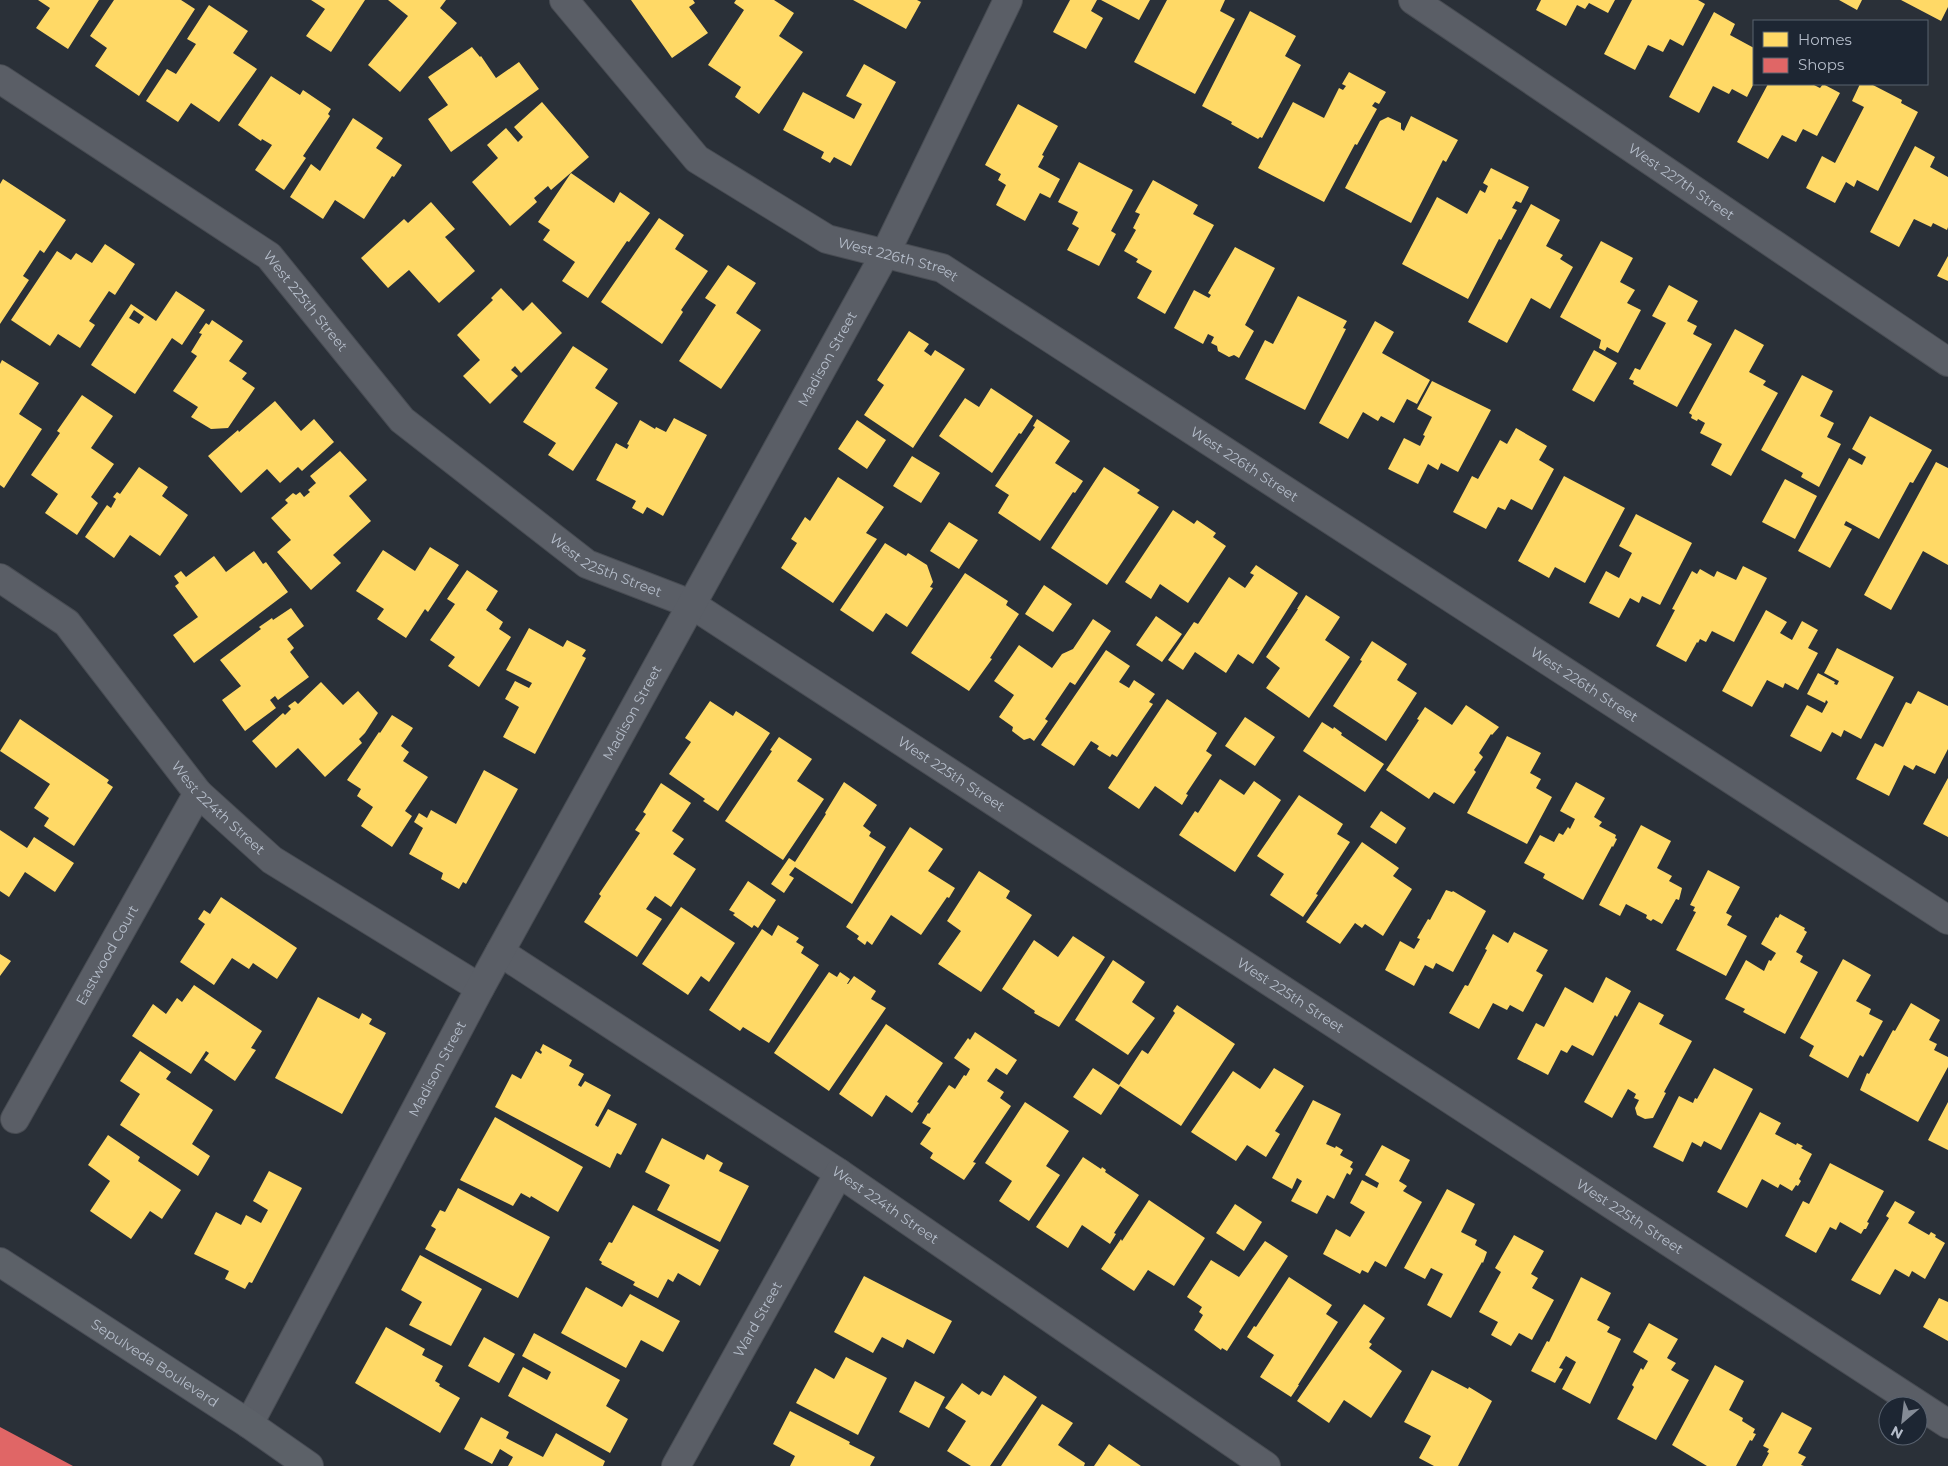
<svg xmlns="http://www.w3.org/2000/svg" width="1948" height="1466" font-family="Montserrat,sans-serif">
  <rect width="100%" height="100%" fill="#2a3038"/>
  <path fill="#ffd966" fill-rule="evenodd" d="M 38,0 L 99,0 L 68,49 L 36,28 L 50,8 Z
    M 114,0 L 181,0 L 195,9 L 139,96 L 95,66 L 107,48 L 90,36 Z
    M 311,0 L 365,0 L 331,52 L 306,36 L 325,9 Z
    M 388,0 L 446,0 L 440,8 L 457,23 L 400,92 L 368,65 L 408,16 Z
    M 631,0 L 693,0 L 695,3 L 689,7 L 708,33 L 672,58 Z
    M 736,0 L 774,0 L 794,13 L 779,36 L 803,52 L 759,114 L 735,97 L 741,87 L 708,65 L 744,10 L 734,3 Z
    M 853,0 L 917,0 L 921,2 L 906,29 Z
    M 1070,0 L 1097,0 L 1091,11 L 1103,18 L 1086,49 L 1053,32 Z
    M 1101,0 L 1150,0 L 1139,20 Z
    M 1167,0 L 1225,0 L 1220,11 L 1235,19 L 1195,94 L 1134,62 Z
    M 1541,0 L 1615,0 L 1608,13 L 1589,3 L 1585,9 L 1577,5 L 1566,26 L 1536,10 Z
    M 1632,0 L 1698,0 L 1705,4 L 1683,46 L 1670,39 L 1663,52 L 1648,45 L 1635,70 L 1604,54 Z
    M 1839,0 L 1862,0 L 1857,10 Z
    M 1901,0 L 1948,0 L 1948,7 L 1941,21 Z
    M 209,5 L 248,31 L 233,53 L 257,69 L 219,122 L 191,103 L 178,122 L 146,101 L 167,69 L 176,74 L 196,44 L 187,39 Z
    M 1250,11 L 1296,36 L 1285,56 L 1301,65 L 1262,138 L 1260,137 L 1258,139 L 1231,124 L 1232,122 L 1202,106 Z
    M 1714,12 L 1735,24 L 1730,35 L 1754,48 L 1754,83 L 1747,97 L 1732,89 L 1729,94 L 1713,86 L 1699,113 L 1669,97 Z
    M 472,47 L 480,57 L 481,56 L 496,78 L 519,62 L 539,89 L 451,152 L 428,119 L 448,105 L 428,77 Z
    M 864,64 L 896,82 L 851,166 L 834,157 L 830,163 L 821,158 L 824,152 L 783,130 L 803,92 L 854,119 L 862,104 L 846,96 Z
    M 1349,72 L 1386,92 L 1379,104 L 1375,102 L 1372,106 L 1377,109 L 1357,145 L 1355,144 L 1324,202 L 1258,168 L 1293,102 L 1324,118 L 1339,88 L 1343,90 L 1346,86 L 1342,84 Z
    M 271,76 L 300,95 L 303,90 L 331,109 L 328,114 L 330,116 L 303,156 L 306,158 L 284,190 L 255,170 L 272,145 L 262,139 L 261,141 L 238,125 Z
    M 1768,84 L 1812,84 L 1820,88 L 1823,84 L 1840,93 L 1817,136 L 1803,129 L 1796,142 L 1782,135 L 1768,159 L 1737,142 Z
    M 1860,84 L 1871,84 L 1902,100 L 1901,103 L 1918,112 L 1878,191 L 1857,180 L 1854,187 L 1846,182 L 1835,203 L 1806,188 L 1822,156 L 1835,163 L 1864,107 L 1852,101 Z
    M 542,102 L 589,157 L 551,190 L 548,186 L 534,198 L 537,202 L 510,226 L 472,182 L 498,158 L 487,145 L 506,128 L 518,142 L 523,137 L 514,127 Z
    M 1018,104 L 1058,126 L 1042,155 L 1044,156 L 1038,167 L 1060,179 L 1050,198 L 1040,193 L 1025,221 L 996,205 L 1006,185 L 998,180 L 1001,174 L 985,165 Z
    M 1411,116 L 1458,140 L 1446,162 L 1443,160 L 1411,223 L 1345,188 L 1380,121 L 1388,117 L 1401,123 L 1401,129 L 1404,131 Z
    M 353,118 L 383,138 L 376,148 L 402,165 L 394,177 L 392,176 L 364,219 L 335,200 L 323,219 L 290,197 L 311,164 L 320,171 Z
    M 1915,146 L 1935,157 L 1930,167 L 1948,177 L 1948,227 L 1947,230 L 1933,223 L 1931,227 L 1914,219 L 1899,247 L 1870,232 Z
    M 1079,162 L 1133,190 L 1111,231 L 1116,234 L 1099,266 L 1067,250 L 1079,228 L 1072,224 L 1078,212 L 1058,202 Z
    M 1491,168 L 1529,187 L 1521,203 L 1516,201 L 1512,208 L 1517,210 L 1501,240 L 1499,239 L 1468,299 L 1402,264 L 1437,197 L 1467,214 L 1480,190 L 1485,193 L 1488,186 L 1483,183 Z
    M 571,173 L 614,203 L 620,192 L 650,213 L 629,242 L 627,241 L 588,298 L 562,281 L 575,262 L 543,240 L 550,230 L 538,222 Z
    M 3,179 L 66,220 L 44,253 L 40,250 L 23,276 L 29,280 L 0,324 L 0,184 Z
    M 1153,180 L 1198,205 L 1193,214 L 1214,225 L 1165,314 L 1137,298 L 1152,271 L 1136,262 L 1138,259 L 1124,251 L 1136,230 L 1133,228 L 1140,214 L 1135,212 Z
    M 431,202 L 455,229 L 445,237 L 475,271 L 439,303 L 409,270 L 388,288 L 361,258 L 404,219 L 408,223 Z
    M 1531,204 L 1560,220 L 1546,246 L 1563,255 L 1560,259 L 1573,267 L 1550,309 L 1531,298 L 1507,343 L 1468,322 Z
    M 659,218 L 684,235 L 675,249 L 708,271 L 681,310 L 683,312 L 662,344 L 601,302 Z
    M 1601,241 L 1633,258 L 1620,282 L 1635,290 L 1627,303 L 1641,310 L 1618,353 L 1607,347 L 1605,351 L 1599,348 L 1601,340 L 1560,317 Z
    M 105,244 L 135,264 L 115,295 L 109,291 L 89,321 L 95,325 L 80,348 L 58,334 L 50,346 L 11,320 L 57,251 L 71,260 L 76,253 L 92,263 Z
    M 1235,247 L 1275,268 L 1245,325 L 1254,331 L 1239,358 L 1234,355 L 1229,357 L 1218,351 L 1217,346 L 1211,343 L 1214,337 L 1208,334 L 1203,344 L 1174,328 L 1194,290 L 1209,298 L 1211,295 L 1208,293 Z
    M 1948,256 L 1948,281 L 1937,276 Z
    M 728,265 L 756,283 L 736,313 L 761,330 L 721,389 L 679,361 L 716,305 L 705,298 Z
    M 1669,285 L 1698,301 L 1687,321 L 1697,326 L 1693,334 L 1712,344 L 1677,407 L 1633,384 L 1634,381 L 1629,379 L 1635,368 L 1640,370 L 1666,323 L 1652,316 Z
    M 501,288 L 523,311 L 532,302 L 562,333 L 521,373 L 515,366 L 511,370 L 518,376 L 490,404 L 463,376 L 480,360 L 457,335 L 493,300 L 491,298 Z
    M 176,291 L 205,310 L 182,345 L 172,338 L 135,394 L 91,365 L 131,304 L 156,321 ZM 134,310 L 144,317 L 139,324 L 129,318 Z
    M 1298,296 L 1347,321 L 1343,328 L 1346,329 L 1305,410 L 1245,379 L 1265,340 L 1273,344 Z
    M 212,320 L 243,341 L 229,361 L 247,373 L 242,379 L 255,388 L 228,428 L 211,429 L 191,417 L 198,407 L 173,391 L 197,356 L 191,352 L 202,334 L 199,333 L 206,323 L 209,325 Z
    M 1375,321 L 1394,332 L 1382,353 L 1430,380 L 1417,404 L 1407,399 L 1394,423 L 1381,416 L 1378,421 L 1363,412 L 1348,439 L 1319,423 Z
    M 1735,329 L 1764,345 L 1749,372 L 1766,381 L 1763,385 L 1778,393 L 1731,476 L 1711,465 L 1722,444 L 1700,433 L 1705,423 L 1698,419 L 1697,421 L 1691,418 L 1692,415 L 1689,413 Z
    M 909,331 L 929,344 L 924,351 L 931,356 L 935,350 L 965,369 L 913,448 L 864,415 L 884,385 L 877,380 Z
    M 573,346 L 608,369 L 595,388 L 618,403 L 573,471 L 548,455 L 556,443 L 523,422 Z
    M 1594,350 L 1617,363 L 1594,402 L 1572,390 Z
    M 2,360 L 39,383 L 19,414 L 42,429 L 4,488 L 0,485 L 0,364 Z
    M 1802,375 L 1833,391 L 1820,416 L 1834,423 L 1827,437 L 1841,444 L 1819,487 L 1801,477 L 1803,473 L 1761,450 Z
    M 1432,381 L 1491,410 L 1458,472 L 1441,463 L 1438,470 L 1428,464 L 1418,484 L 1388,469 L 1404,438 L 1420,446 L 1425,436 L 1423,435 L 1432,417 L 1417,409 Z
    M 991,388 L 1033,416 L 1021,434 L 1019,433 L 992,473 L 939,436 L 965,398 L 979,407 Z
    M 82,395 L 113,416 L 91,448 L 114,464 L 91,497 L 98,503 L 77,535 L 45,513 L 58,494 L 31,475 L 60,433 L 57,431 Z
    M 275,401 L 301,431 L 314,419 L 334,442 L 302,471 L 298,467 L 280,483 L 267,469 L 241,493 L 208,456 L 238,430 L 239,432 Z
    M 1870,416 L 1932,450 L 1913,483 L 1910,482 L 1879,539 L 1846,521 L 1844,525 L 1852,529 L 1830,568 L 1798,551 L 1849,458 L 1862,465 L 1866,457 L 1852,449 Z
    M 674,418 L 707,435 L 663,516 L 647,507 L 643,514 L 632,508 L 636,501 L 596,480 L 616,443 L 627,449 L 629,445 L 627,444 L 640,420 L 655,429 L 656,427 L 666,432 Z
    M 1037,419 L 1070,441 L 1055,463 L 1083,481 L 1075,493 L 1073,492 L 1040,541 L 998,513 L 1009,495 L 995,486 L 1035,427 L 1033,426 Z
    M 857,420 L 886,440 L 867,469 L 838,449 Z
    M 1516,428 L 1547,446 L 1539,460 L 1554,469 L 1532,510 L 1511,499 L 1505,510 L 1498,507 L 1486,529 L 1453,512 L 1472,476 L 1478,479 L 1500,440 L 1507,444 Z
    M 340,451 L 367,480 L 349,496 L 371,521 L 333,555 L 341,563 L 311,590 L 277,552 L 291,540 L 271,518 L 288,503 L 285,500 L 293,493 L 296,495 L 300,492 L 304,497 L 310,492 L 308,490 L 316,483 L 310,476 Z
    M 912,456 L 940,473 L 921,503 L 893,486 Z
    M 1936,462 L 1948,468 L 1948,565 L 1923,551 L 1891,610 L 1864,595 Z
    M 139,467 L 168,487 L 162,496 L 188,515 L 160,556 L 130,535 L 114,558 L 85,537 L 107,505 L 111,508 L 116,499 L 113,497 L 117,492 L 120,494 Z
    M 1104,467 L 1140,490 L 1137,493 L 1159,507 L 1107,585 L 1051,548 Z
    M 1564,476 L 1625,508 L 1585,583 L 1555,567 L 1549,578 L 1518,561 Z
    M 838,477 L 884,507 L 866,533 L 877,539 L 833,603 L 781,568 L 797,543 L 791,539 L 805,517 L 810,521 Z
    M 1785,479 L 1817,496 L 1795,539 L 1762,522 Z
    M 1173,510 L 1194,524 L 1197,520 L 1216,533 L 1213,537 L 1226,546 L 1188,603 L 1160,584 L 1151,599 L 1125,582 Z
    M 1636,514 L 1692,543 L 1660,605 L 1642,596 L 1639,603 L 1630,598 L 1619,618 L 1589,603 L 1606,571 L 1619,578 L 1632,553 L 1619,546 Z
    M 949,522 L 978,540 L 959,569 L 930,551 Z
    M 885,543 L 906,556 L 908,553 L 927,565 L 933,582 L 930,587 L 933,588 L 907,627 L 886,613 L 873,632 L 840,610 Z
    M 430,547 L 459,565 L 428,612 L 425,609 L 406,638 L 377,619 L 384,609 L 356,591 L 383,550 L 415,571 Z
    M 254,551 L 263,564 L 266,562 L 288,592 L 194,663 L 173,635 L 198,617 L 175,586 L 179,583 L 174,576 L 181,571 L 186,577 L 214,556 L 226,572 Z
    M 1256,565 L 1298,593 L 1253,664 L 1238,654 L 1226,673 L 1195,652 L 1183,670 L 1168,660 L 1194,622 L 1198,624 L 1229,577 L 1245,588 L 1254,575 L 1250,573 Z
    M 1743,566 L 1767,578 L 1734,642 L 1712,631 L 1706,642 L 1700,639 L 1698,643 L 1697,642 L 1686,662 L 1656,646 L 1675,610 L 1672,609 L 1692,571 L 1697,574 L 1700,569 L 1714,577 L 1717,571 L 1736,580 Z
    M 467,570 L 498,591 L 486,610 L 503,622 L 499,629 L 511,637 L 479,687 L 448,666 L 455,657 L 430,640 L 455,604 L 447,599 Z
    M 965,573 L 1008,601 L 1006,605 L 1019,614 L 990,658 L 992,659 L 969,691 L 911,653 Z
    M 1044,585 L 1072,604 L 1053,632 L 1025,614 Z
    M 1306,595 L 1340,617 L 1325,640 L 1350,657 L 1309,718 L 1266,688 L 1280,668 L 1266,657 L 1298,609 L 1297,609 Z
    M 291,608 L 304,626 L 287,639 L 294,648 L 290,652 L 309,677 L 278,700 L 275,696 L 270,700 L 276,708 L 245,731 L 222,700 L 241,686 L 220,660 L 261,629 L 259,627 L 272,618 L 273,620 Z
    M 1766,610 L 1787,622 L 1780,633 L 1792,640 L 1802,621 L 1818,630 L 1808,648 L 1818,653 L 1798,690 L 1785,683 L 1783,688 L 1767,680 L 1752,707 L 1722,691 Z
    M 1156,616 L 1182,634 L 1162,662 L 1136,645 Z
    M 1093,619 L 1111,631 L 1075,685 L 1070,682 L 1045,719 L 1048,721 L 1034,741 L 1030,738 L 1024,740 L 1012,731 L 1013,727 L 999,717 L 1014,695 L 994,681 L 1019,645 L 1052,668 L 1062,654 L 1073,649 Z
    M 529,628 L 563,647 L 567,640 L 586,650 L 582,656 L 586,658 L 535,754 L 503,737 L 519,707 L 505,699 L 515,681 L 529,688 L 532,683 L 506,670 Z
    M 1372,641 L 1407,664 L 1397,680 L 1417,693 L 1386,741 L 1333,706 L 1362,661 L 1360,660 Z
    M 1837,648 L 1894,677 L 1861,739 L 1844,730 L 1841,737 L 1832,732 L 1821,752 L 1790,736 L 1807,705 L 1822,713 L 1828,702 L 1826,700 L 1825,703 L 1807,694 L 1818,673 L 1835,682 L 1834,684 L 1837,685 L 1839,681 L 1824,673 Z
    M 1106,650 L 1130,666 L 1119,682 L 1129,688 L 1134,680 L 1155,694 L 1149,702 L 1153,704 L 1117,757 L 1112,754 L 1110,757 L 1097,749 L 1099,746 L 1091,741 L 1074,766 L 1041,745 Z
    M 321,682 L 343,705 L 358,691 L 378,713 L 365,733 L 359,739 L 362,743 L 325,777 L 298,748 L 276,768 L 252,741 L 283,713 L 285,715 L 291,709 L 288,706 L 295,701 L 298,704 Z
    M 1918,691 L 1948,706 L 1948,749 L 1935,774 L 1916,765 L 1913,770 L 1904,765 L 1889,796 L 1856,779 L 1875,743 L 1883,747 L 1906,702 L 1911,704 Z
    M 1167,699 L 1217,733 L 1206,751 L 1212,755 L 1186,794 L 1188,795 L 1182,805 L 1155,786 L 1139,809 L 1108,788 Z
    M 710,701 L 733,716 L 736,711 L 770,733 L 718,811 L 703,801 L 705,799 L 669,774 L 691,742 L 685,738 Z
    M 1466,705 L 1499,727 L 1492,735 L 1491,734 L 1479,753 L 1483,757 L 1474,770 L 1476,772 L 1454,804 L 1434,792 L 1429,799 L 1386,770 L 1419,720 L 1417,719 L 1425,707 L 1452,725 Z
    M 392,715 L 413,728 L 401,746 L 409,752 L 403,761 L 428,777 L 405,811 L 412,816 L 392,847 L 361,826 L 373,807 L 357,796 L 361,789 L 347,780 L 379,732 L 380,733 Z
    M 1245,717 L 1275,737 L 1255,766 L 1225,746 Z
    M 20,719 L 109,780 L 107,783 L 113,787 L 74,846 L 44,826 L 49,818 L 34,808 L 50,784 L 0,751 Z
    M 1322,722 L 1333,729 L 1334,727 L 1342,733 L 1341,735 L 1384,764 L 1365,792 L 1303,751 Z
    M 1507,736 L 1541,753 L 1530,773 L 1541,779 L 1536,788 L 1552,797 L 1527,844 L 1467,813 Z
    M 779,737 L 812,759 L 797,781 L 824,799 L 783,860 L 725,821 L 772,751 L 770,750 Z
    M 484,770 L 518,789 L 466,884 L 463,882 L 459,889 L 441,879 L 443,873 L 409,854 L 423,828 L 414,822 L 419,813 L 427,818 L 431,810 L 456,824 Z
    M 1948,778 L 1948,837 L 1923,824 Z
    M 1220,779 L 1244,795 L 1254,781 L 1281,800 L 1235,872 L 1179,835 L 1195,811 L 1198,813 Z
    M 844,782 L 877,805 L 863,826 L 871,832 L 869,836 L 886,847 L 852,904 L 795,867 L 789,875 L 794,878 L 784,893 L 771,884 L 789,858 L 795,862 L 826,814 L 825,813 Z
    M 1576,782 L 1605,798 L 1594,817 L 1602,822 L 1599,826 L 1616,835 L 1615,838 L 1617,839 L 1613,847 L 1612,846 L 1583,900 L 1543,878 L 1545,874 L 1524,863 L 1540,835 L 1554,842 L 1559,833 L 1563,835 L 1568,827 L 1570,829 L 1575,819 L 1560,811 Z
    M 661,783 L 691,803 L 672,831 L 684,839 L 673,854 L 696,869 L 671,907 L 655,896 L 646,909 L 662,919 L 637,957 L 584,922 L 601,896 L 599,894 L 640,833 L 635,830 L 646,814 L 643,812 Z
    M 1299,795 L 1343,824 L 1337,834 L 1350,842 L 1316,894 L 1318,895 L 1303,917 L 1270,895 L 1284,874 L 1257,856 Z
    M 1381,811 L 1406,828 L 1396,844 L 1370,827 Z
    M 1641,825 L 1671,841 L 1657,868 L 1672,876 L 1669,881 L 1682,888 L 1679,900 L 1676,899 L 1662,924 L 1653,919 L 1651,921 L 1646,918 L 1647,915 L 1626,904 L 1620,916 L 1599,905 Z
    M 910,827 L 943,849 L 928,871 L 955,888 L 949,898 L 947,897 L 921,935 L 891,915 L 872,945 L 867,941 L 865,945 L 857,939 L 859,936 L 846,927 Z
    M 0,830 L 27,848 L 34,837 L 74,863 L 55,892 L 25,872 L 9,897 L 0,891 Z
    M 1362,842 L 1399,868 L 1393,876 L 1412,889 L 1383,936 L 1365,924 L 1362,928 L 1355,923 L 1340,944 L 1306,922 Z
    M 1708,870 L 1740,887 L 1726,913 L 1732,916 L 1727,925 L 1747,936 L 1726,976 L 1676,950 L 1696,912 L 1693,911 L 1695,907 L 1690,905 Z
    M 979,871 L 1010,891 L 1006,898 L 1032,915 L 981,992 L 938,964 L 961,931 L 947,921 Z
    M 748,881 L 776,900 L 758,928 L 754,925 L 752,928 L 733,915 L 735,913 L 729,910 Z
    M 1446,890 L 1452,892 L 1453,891 L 1486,911 L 1453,972 L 1436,963 L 1433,969 L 1425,965 L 1414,986 L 1385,970 L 1400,941 L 1414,949 L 1420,939 L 1417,938 L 1428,919 L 1430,920 Z
    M 221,897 L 297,948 L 277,979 L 253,963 L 249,969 L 232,958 L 214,985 L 180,962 L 205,924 L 198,919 L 204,910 L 210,914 Z
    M 681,907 L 735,943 L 709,982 L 701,976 L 688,995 L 642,964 Z
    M 1780,914 L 1805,928 L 1804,930 L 1807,932 L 1796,952 L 1803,956 L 1800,962 L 1818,972 L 1785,1034 L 1743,1012 L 1745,1009 L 1725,999 L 1746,960 L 1764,971 L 1769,960 L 1771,961 L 1776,953 L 1761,944 L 1776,917 L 1778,918 Z
    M 778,925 L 799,938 L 796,942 L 804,947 L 801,953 L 819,965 L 769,1043 L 743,1027 L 740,1031 L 709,1010 L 762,929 L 772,936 Z
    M 1514,932 L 1548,950 L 1536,971 L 1543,975 L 1523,1012 L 1510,1005 L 1507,1010 L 1493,1003 L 1479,1029 L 1449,1013 L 1465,985 L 1468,986 L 1487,950 L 1485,949 L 1493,934 L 1508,943 Z
    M 1073,936 L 1105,957 L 1059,1027 L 1034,1013 L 1035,1011 L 1002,989 L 1034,940 L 1058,957 Z
    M 0,954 L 11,961 L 0,976 Z
    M 1843,959 L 1871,975 L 1856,1001 L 1871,1009 L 1869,1014 L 1883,1021 L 1863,1057 L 1860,1055 L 1848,1078 L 1809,1056 L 1814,1046 L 1800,1038 Z
    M 1113,960 L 1145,982 L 1132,1002 L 1155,1018 L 1128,1055 L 1075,1020 Z
    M 829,972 L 837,977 L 840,972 L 850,979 L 847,984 L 848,984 L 854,976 L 876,991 L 871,999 L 886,1008 L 829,1091 L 774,1053 Z
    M 1606,977 L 1631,991 L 1617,1017 L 1615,1015 L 1593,1056 L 1572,1045 L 1567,1053 L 1561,1050 L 1548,1075 L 1517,1059 L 1536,1023 L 1544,1027 L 1565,987 L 1593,1003 Z
    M 194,985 L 262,1031 L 251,1048 L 256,1050 L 235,1081 L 204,1060 L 209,1053 L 206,1051 L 191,1074 L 132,1036 L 153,1004 L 166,1014 L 177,998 L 182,1002 Z
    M 318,997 L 359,1019 L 362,1013 L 372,1019 L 369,1024 L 386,1033 L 342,1114 L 275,1078 Z
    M 1639,1002 L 1664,1015 L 1659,1024 L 1692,1041 L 1664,1092 L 1666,1093 L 1653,1118 L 1645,1119 L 1637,1115 L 1635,1108 L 1639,1100 L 1634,1098 L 1636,1094 L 1628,1089 L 1612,1118 L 1584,1102 Z
    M 1911,1003 L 1940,1020 L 1929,1040 L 1937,1044 L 1934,1050 L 1948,1057 L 1948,1067 L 1918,1122 L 1860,1090 L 1867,1073 L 1869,1074 L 1893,1030 L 1895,1031 Z
    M 1177,1005 L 1235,1044 L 1181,1126 L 1120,1086 L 1101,1115 L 1073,1097 L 1093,1068 L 1119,1085 L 1142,1050 L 1148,1054 L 1175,1013 L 1173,1011 Z
    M 886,1024 L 943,1063 L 917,1102 L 919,1103 L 912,1113 L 886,1095 L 872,1117 L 839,1094 Z
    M 975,1032 L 1017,1060 L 1007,1075 L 996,1068 L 987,1081 L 1004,1092 L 1000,1098 L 1011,1106 L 973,1162 L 976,1163 L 964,1180 L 930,1158 L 933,1153 L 920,1144 L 931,1128 L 922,1123 L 928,1113 L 929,1114 L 949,1085 L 955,1089 L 964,1075 L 966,1076 L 970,1069 L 954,1058 L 968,1038 L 970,1040 Z
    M 543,1044 L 572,1060 L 569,1066 L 584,1074 L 578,1085 L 581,1087 L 585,1081 L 611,1095 L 595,1125 L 598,1127 L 608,1109 L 637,1124 L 621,1155 L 617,1153 L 610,1168 L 495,1107 L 512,1074 L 521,1079 L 536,1051 L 541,1054 L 542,1052 L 540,1050 Z
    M 140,1051 L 171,1072 L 166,1079 L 213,1110 L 192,1144 L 210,1156 L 198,1176 L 120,1125 L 140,1094 L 120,1081 Z
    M 1274,1068 L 1304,1086 L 1275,1131 L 1280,1134 L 1266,1157 L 1247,1145 L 1236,1161 L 1191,1132 L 1233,1071 L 1260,1089 Z
    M 1714,1068 L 1753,1089 L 1721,1150 L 1704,1141 L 1701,1147 L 1692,1142 L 1683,1162 L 1653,1147 L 1679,1096 L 1693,1103 L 1695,1098 L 1697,1099 Z
    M 1313,1100 L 1341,1114 L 1326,1144 L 1335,1148 L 1336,1146 L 1343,1150 L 1340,1155 L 1353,1162 L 1350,1167 L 1353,1169 L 1350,1175 L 1347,1173 L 1334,1199 L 1327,1195 L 1317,1214 L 1291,1201 L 1302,1181 L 1297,1178 L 1292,1189 L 1272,1178 Z
    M 1025,1102 L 1069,1131 L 1046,1166 L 1060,1175 L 1029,1221 L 999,1201 L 1012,1181 L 985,1163 Z
    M 1948,1102 L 1948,1150 L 1928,1140 Z
    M 1760,1112 L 1781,1123 L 1775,1134 L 1796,1145 L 1797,1143 L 1803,1146 L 1801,1148 L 1812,1154 L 1799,1179 L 1801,1181 L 1798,1186 L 1796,1185 L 1792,1191 L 1780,1184 L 1778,1188 L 1762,1179 L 1747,1208 L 1717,1192 Z
    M 495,1117 L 583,1167 L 558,1212 L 531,1196 L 530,1198 L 521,1193 L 513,1206 L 460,1180 Z
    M 108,1135 L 140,1157 L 138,1161 L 181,1190 L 162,1219 L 150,1211 L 131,1239 L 90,1211 L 110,1181 L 88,1165 Z
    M 662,1138 L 704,1160 L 707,1154 L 723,1163 L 719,1171 L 749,1186 L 720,1242 L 657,1210 L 670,1185 L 645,1172 Z
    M 1382,1145 L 1410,1160 L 1399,1181 L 1407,1186 L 1403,1191 L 1422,1202 L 1386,1267 L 1375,1261 L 1368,1273 L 1362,1270 L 1360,1274 L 1323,1254 L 1336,1229 L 1350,1237 L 1365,1212 L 1350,1203 L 1362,1180 L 1377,1188 L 1379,1183 L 1365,1175 Z
    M 1083,1157 L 1101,1169 L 1102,1167 L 1106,1170 L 1105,1172 L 1139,1195 L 1114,1233 L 1116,1234 L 1110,1244 L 1082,1225 L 1068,1248 L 1036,1227 Z
    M 1830,1163 L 1884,1191 L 1867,1222 L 1869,1223 L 1866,1229 L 1864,1229 L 1861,1234 L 1840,1222 L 1836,1230 L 1830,1227 L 1816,1253 L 1785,1236 L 1803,1201 L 1809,1204 Z
    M 269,1171 L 302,1188 L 252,1283 L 249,1282 L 245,1289 L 225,1279 L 229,1271 L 194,1254 L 216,1212 L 241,1225 L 246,1215 L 261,1223 L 268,1210 L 253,1201 Z
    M 458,1188 L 550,1237 L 518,1298 L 425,1249 L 436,1229 L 431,1226 L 440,1210 L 445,1212 Z
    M 1447,1189 L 1475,1204 L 1461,1232 L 1477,1240 L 1475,1245 L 1487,1252 L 1483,1263 L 1482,1262 L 1451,1318 L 1427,1305 L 1443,1274 L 1431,1268 L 1425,1279 L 1404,1268 Z
    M 1149,1200 L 1205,1238 L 1174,1286 L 1148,1270 L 1134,1291 L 1101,1269 L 1121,1239 L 1122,1241 Z
    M 1895,1201 L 1915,1212 L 1908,1223 L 1929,1235 L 1931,1232 L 1936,1235 L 1935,1237 L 1945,1243 L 1925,1279 L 1912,1271 L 1909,1277 L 1895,1269 L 1880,1295 L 1851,1280 L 1889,1218 L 1886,1216 Z
    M 1235,1204 L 1262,1222 L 1244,1251 L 1216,1233 Z
    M 633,1205 L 719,1250 L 700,1286 L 678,1273 L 673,1282 L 668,1279 L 658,1298 L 633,1285 L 635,1282 L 601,1264 L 602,1262 L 599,1260 L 609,1242 L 612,1243 Z
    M 1514,1235 L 1544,1251 L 1531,1274 L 1538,1278 L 1532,1288 L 1554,1300 L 1532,1340 L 1519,1333 L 1511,1346 L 1491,1335 L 1498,1322 L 1479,1312 L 1501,1272 L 1495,1268 Z
    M 1265,1241 L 1288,1256 L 1227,1351 L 1222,1348 L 1221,1350 L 1194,1330 L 1203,1315 L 1199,1312 L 1202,1307 L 1187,1297 L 1211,1260 L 1239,1277 Z
    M 420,1255 L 482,1289 L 451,1346 L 409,1325 L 422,1302 L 401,1290 Z
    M 864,1276 L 952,1321 L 934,1354 L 907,1339 L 903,1348 L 882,1337 L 873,1353 L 834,1332 Z
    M 1289,1277 L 1332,1305 L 1326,1314 L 1338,1322 L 1298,1385 L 1299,1385 L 1291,1397 L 1260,1377 L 1274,1355 L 1247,1337 L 1254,1326 L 1256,1327 Z
    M 1581,1277 L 1611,1293 L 1597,1320 L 1610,1327 L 1607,1332 L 1621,1339 L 1590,1404 L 1562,1389 L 1576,1362 L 1566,1356 L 1559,1368 L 1563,1369 L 1555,1383 L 1531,1371 L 1547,1341 L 1549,1342 Z
    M 586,1287 L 622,1307 L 630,1294 L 680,1321 L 663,1352 L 641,1340 L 626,1368 L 561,1333 Z
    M 1939,1298 L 1948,1302 L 1948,1341 L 1923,1327 Z
    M 1364,1304 L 1385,1318 L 1369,1342 L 1372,1344 L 1369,1348 L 1402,1371 L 1371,1418 L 1344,1400 L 1329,1423 L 1297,1401 Z
    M 1649,1323 L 1678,1339 L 1667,1358 L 1676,1363 L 1671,1370 L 1689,1380 L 1656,1440 L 1617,1419 L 1634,1387 L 1632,1385 L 1641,1368 L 1643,1370 L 1648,1361 L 1633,1352 Z
    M 386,1327 L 425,1349 L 422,1355 L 443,1366 L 435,1381 L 440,1384 L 439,1386 L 460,1398 L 440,1433 L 355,1383 Z
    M 534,1333 L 620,1380 L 606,1406 L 628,1419 L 610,1453 L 508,1396 L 523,1367 L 547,1380 L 551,1372 L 522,1356 Z
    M 484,1337 L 515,1354 L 499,1383 L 468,1366 Z
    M 846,1357 L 887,1378 L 858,1435 L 796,1403 L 815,1368 L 834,1379 Z
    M 1715,1365 L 1744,1381 L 1729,1410 L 1743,1418 L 1742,1421 L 1755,1429 L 1753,1433 L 1756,1434 L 1752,1441 L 1750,1440 L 1736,1466 L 1707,1466 L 1672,1445 Z
    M 1432,1370 L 1468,1389 L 1469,1387 L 1492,1401 L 1458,1466 L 1434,1466 L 1419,1458 L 1431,1436 L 1404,1422 Z
    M 1004,1375 L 1037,1397 L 990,1466 L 971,1466 L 947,1451 L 966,1421 L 945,1408 L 962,1383 L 979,1395 L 982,1391 L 991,1396 Z
    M 915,1381 L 945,1397 L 929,1428 L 899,1412 Z
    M 1042,1404 L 1073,1423 L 1058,1445 L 1085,1463 L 1084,1466 L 1001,1466 Z
    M 790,1411 L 850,1442 L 849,1444 L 875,1457 L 870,1466 L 790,1466 L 795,1456 L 773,1444 Z
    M 1782,1412 L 1812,1428 L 1798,1453 L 1806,1457 L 1801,1465 L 1804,1466 L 1762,1466 L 1769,1453 L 1767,1452 L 1769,1449 L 1763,1446 Z
    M 481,1417 L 509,1432 L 506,1438 L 543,1457 L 556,1433 L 605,1461 L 603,1466 L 508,1466 L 513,1457 L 500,1449 L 492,1464 L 464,1449 Z
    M 1109,1444 L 1141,1466 L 1094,1466 Z"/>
  <path fill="#e06666" d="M 0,1427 L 73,1466 L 0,1466 Z"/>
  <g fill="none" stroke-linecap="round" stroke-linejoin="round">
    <defs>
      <g id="minor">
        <path id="s1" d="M 564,0 L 697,159 L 827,239 L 942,268 L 1948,920"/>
        <path id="s2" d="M 1413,0 L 1948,362"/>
        <path id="s3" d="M 0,79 L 269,256 L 402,420 L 587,564 L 691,604 L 1948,1424"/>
        <path id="s4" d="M 0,578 L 67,623 L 198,793 L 272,860 L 480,988"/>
        <path id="s5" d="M 500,952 L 839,1173 L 1266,1466"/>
        <path id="s6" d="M 15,1119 L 198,793"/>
        <path id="s7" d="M 249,1424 L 480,988 L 885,254 L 1008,0"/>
        <path id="s8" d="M 676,1466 L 839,1173"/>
      </g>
      <g id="major">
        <path id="s9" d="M 0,1262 L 249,1424 L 309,1466"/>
      </g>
    </defs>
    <use href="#minor" stroke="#484c53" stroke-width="30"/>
    <use href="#major" stroke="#484c55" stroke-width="30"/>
    <use href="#minor" stroke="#5a5e66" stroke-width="28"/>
    <use href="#major" stroke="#5c6168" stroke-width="28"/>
  </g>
  <g text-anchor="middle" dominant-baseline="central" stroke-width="5" stroke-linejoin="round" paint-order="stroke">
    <g font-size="14" fill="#b4bcc9" stroke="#1d2633">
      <text stroke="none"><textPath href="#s2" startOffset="324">West 227th Street</textPath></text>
      <text stroke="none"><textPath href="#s1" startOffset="434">West 226th Street</textPath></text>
      <text stroke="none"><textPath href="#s3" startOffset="380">West 225th Street</textPath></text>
      <text stroke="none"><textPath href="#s7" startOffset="1212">Madison Street</textPath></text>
      <text stroke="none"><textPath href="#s1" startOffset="839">West 226th Street</textPath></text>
      <text stroke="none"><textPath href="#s3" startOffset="785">West 225th Street</textPath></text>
      <text stroke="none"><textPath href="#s1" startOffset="1244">West 226th Street</textPath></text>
      <text stroke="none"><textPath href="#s7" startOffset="808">Madison Street</textPath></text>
      <text stroke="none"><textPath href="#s3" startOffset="1190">West 225th Street</textPath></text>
      <text stroke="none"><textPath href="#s4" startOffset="320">West 224th Street</textPath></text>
      <text stroke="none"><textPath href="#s6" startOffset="188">Eastwood Court</textPath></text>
      <text stroke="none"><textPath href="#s3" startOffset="1595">West 225th Street</textPath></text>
      <text stroke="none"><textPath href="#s7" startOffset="402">Madison Street</textPath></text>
      <text stroke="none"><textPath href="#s5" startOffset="461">West 224th Street</textPath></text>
      <text stroke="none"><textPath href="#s3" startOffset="2000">West 225th Street</textPath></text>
      <text stroke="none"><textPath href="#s8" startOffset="168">Ward Street</textPath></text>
      <text stroke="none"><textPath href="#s9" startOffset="185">Sepulveda Boulevard</textPath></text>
    </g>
  </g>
  <rect x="1753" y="20" width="175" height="65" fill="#1d2633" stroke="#59626f"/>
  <rect x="1763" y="32" width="25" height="15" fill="#ffd966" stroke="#59626f"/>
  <text x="1798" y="45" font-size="15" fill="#b4bcc9">Homes</text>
  <rect x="1763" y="58" width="25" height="15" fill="#e06666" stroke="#59626f"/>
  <text x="1798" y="70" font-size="15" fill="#b4bcc9">Shops</text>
  <g transform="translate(1903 1421) rotate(208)"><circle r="24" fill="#1d2633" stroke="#59626f"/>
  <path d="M0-4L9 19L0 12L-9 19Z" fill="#848b96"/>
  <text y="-8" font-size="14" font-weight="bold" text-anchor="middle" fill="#b4bcc9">N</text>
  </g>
</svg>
